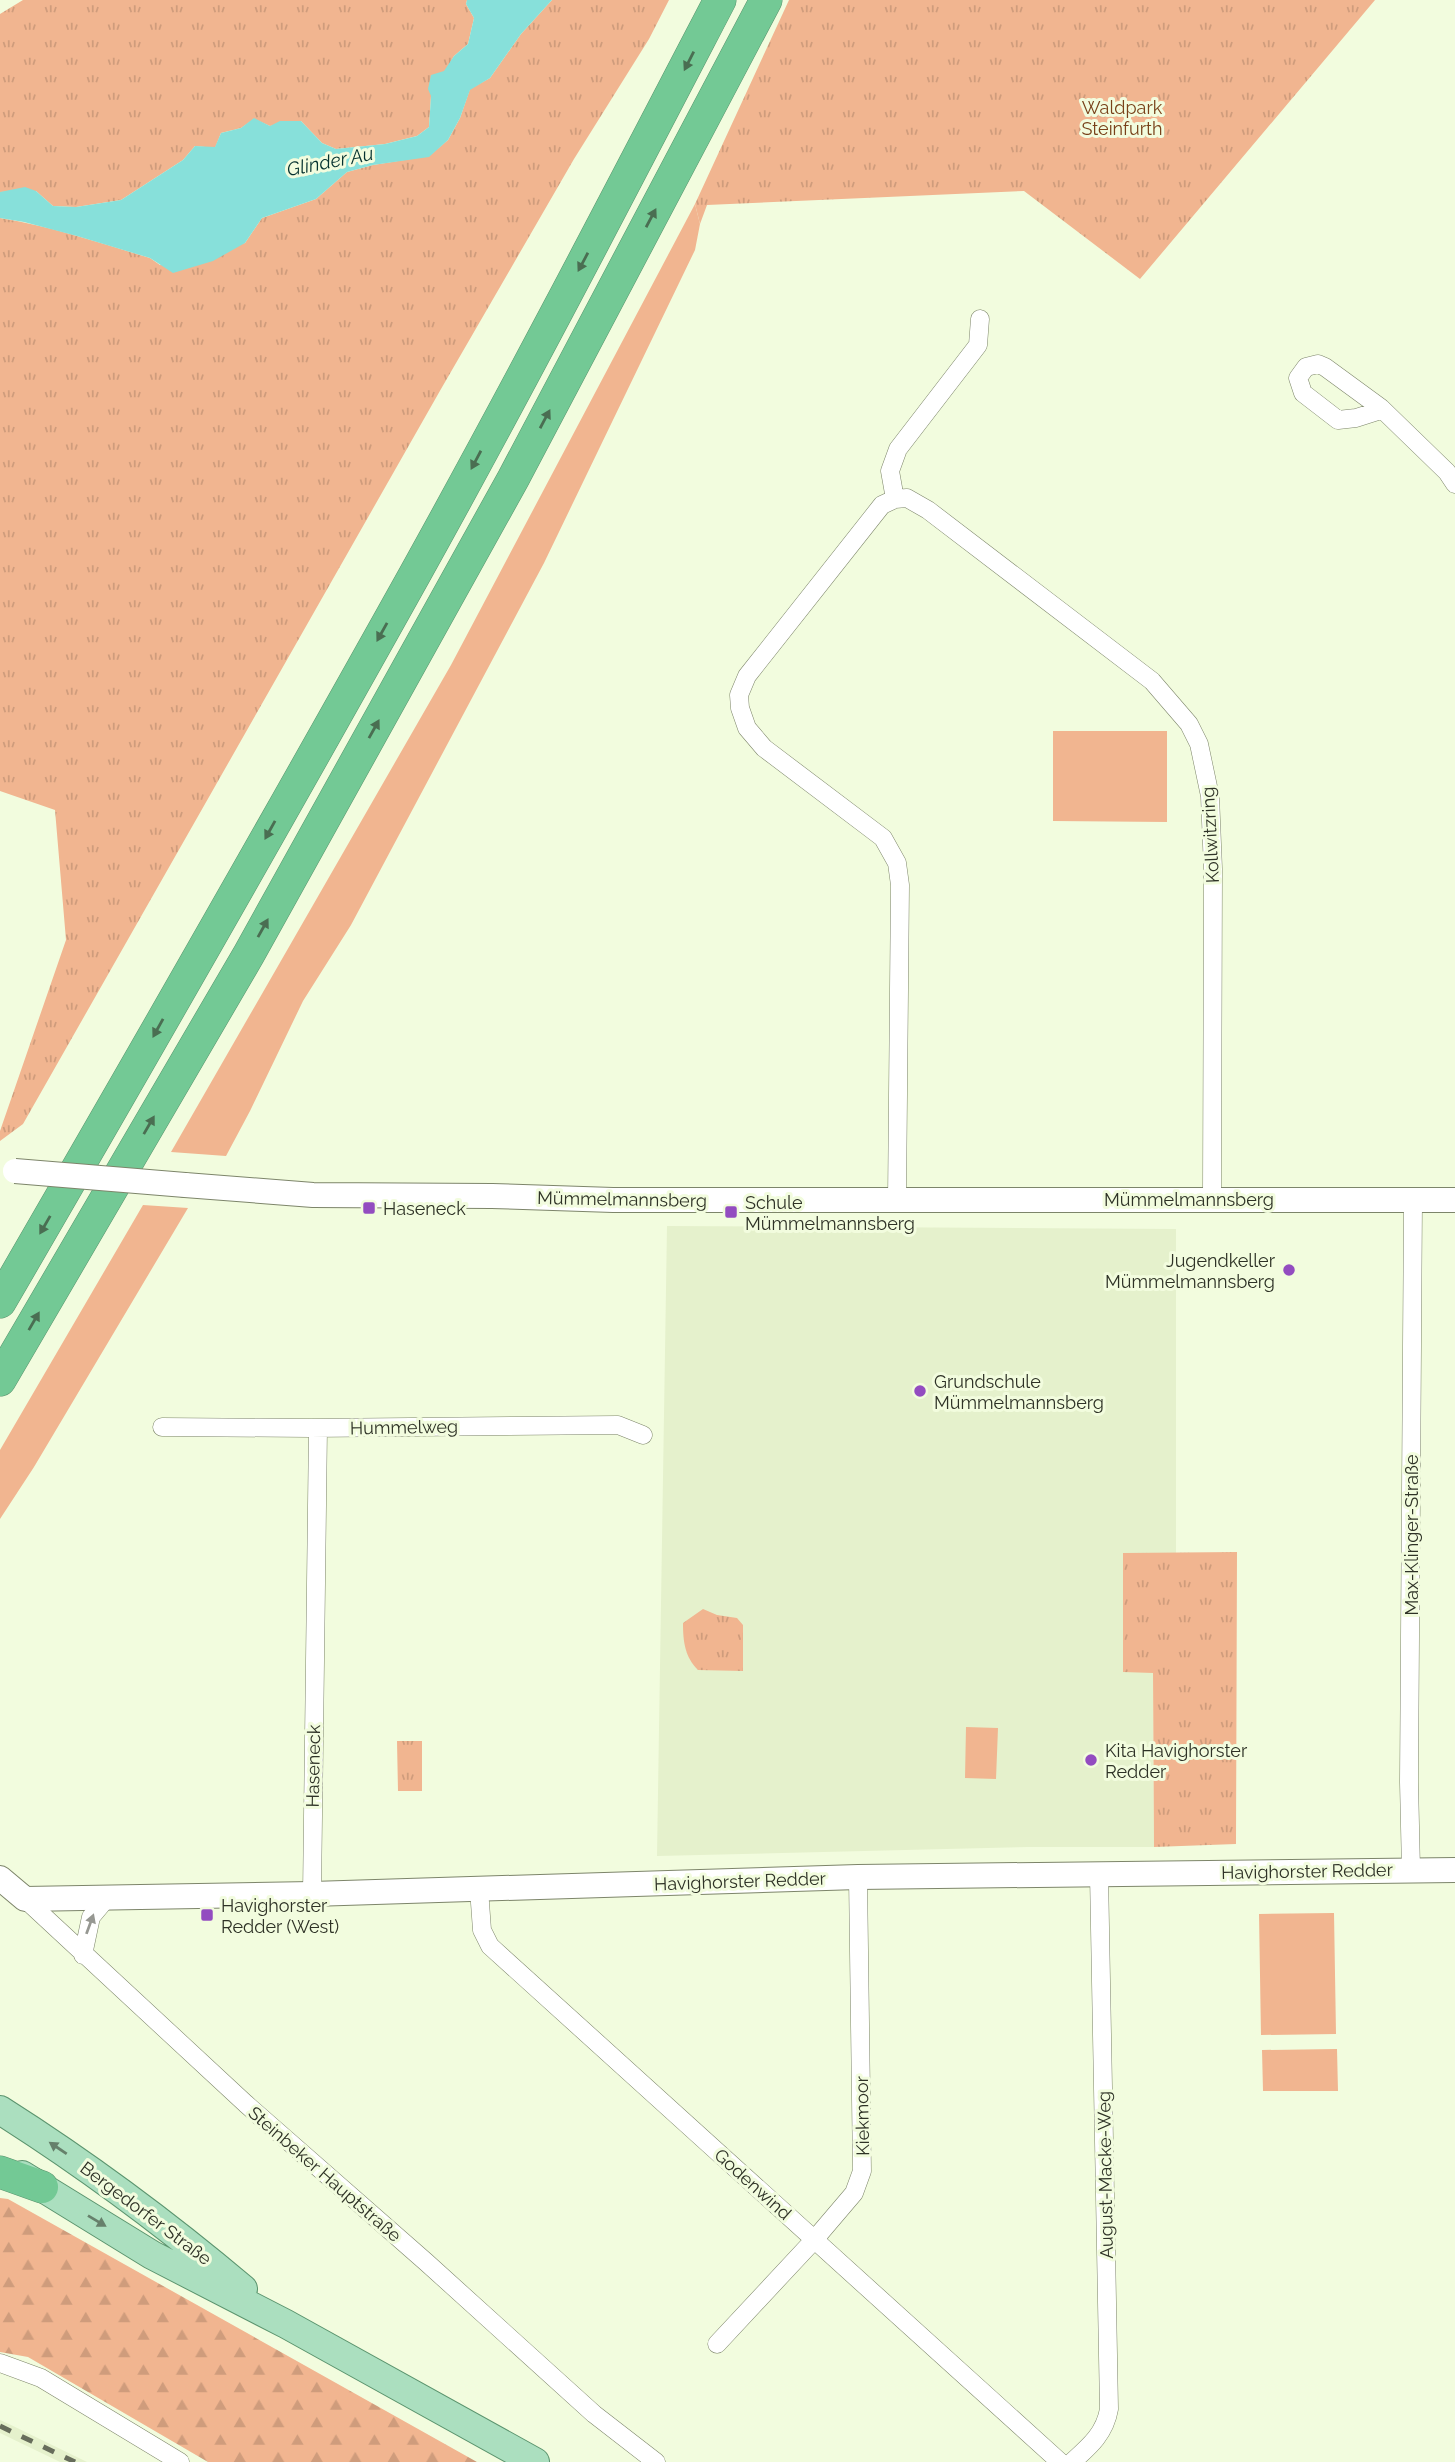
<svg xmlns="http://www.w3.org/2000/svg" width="1455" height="2462" font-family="Raleway,sans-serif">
  <defs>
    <pattern id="forest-firs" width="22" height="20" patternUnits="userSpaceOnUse" patternTransform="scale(1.75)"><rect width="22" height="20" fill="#f1b590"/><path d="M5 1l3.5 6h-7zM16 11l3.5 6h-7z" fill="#cf9c7c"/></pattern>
    <pattern id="park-tufts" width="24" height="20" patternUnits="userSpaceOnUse" patternTransform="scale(1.75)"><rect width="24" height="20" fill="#f1b590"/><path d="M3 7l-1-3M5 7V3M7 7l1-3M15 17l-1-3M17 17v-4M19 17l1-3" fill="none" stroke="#cf9c7c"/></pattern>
  </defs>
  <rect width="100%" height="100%" fill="#f2fcde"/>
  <path fill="#e5f1cc" d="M 667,1226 L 1176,1229 L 1176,1553 L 1123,1554 L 1123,1672 L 1153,1672 L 1154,1847 L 1028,1847 L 657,1856 Z
    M 0,2420 L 11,2425 L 87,2462 L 60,2462 L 0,2433 Z"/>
  <path fill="#f1b590" d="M 695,204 L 700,224 L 695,250 L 544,563 L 351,925 L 303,1001 L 250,1111 L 226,1156 L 171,1152 L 451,665 Z
    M 1053,731 L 1167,731 L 1167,822 L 1053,821 Z
    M 143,1205 L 188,1208 L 34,1467 L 0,1519 L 0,1450 Z
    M 966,1727 L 998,1728 L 996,1779 L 965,1778 Z
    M 1334,1913 L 1336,2034 L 1261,2035 L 1259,1914 Z
    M 1337,2049 L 1338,2091 L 1263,2091 L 1262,2050 Z"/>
  <path fill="url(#forest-firs)" d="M 0,2198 L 8,2199 L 477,2462 L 208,2462 L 28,2357 L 0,2352 Z"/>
  <path fill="url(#park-tufts)" d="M 23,0 L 467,0 L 466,4 L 474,18 L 468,44 L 454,56 L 431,96 L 429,127 L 417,136 L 385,144 L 336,149 L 322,143 L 301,121 L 270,126 L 254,119 L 241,128 L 221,133 L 215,148 L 195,146 L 183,160 L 121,200 L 76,207 L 53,206 L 36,191 L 0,192 L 0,14 Z
    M 552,0 L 669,0 L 649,39 L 574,159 L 441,389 L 23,1124 L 0,1141 L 0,1131 L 66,940 L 55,810 L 0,791 L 0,218 C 51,226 100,243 150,258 L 160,265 L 245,243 L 262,218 L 316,199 L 347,172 L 373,165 L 429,156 L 448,140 L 460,118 L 470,89 L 490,78 L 521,34 Z
    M 789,0 L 1375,0 L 1140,279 L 1024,191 L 707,205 L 700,224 L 695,204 Z
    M 1237,1552 L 1236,1844 L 1154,1847 L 1153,1673 L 1123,1672 L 1123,1553 Z
    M 703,1609 L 717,1615 L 737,1618 L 743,1625 L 743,1671 L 698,1670 C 685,1657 683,1642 683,1623 Z
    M 397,1741 L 422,1741 L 422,1791 L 398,1791 Z"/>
  <path fill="#87e0da" d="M 467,0 L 552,0 L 521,34 L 490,78 L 470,90 L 460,118 L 448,140 L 429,157 L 373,165 L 347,172 L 316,199 L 262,218 L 245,243 L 213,261 L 173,273 L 150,258 L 77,236 L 24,222 L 0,218 L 0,192 L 25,187 L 36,191 L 53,206 L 76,207 L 121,200 L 183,160 L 195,146 L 215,147 L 221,133 L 241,128 L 254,118 L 270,126 L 280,121 L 301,121 L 322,143 L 336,149 L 385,144 L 417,136 L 429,127 L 431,96 L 428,89 L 431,75 L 444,71 L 454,56 L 468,44 L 474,18 L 466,4 Z"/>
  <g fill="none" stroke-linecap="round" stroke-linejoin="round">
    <defs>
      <path id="street" d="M 1381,410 L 1356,418 L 1338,420 L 1303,393 L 1298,378 L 1306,367 L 1318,364 L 1325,367 L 1381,408 L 1447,472 L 1455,484
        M 895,499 L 907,498 L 928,510 L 1152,681 L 1189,724 L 1199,744 L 1210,796 L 1213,869 L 1212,1198
        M 897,1200 L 900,885 L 897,863 L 883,838 L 764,748 L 747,728 L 740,708 L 739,695 L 747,676 L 882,505 L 895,499 L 890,471 L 898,449 L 978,345 L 980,319
        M 162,1427 L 311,1428 L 618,1425 L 643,1435
        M 1411,1870 L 1409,1782 L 1413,1201
        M 479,1889 L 482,1930 L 490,1946 L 1060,2462
        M 312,1894 L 318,1428
        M 25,1899 L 246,2104 L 426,2262 L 594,2414 L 656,2462
        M 83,1955 L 91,1917 L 107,1898
        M 717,2344 L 814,2240 L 854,2193 L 862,2171 L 858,1877
        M 0,2363 L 41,2378 L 180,2462
        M 1072,2462 C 1090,2446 1105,2433 1109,2409 L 1099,1874"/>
      <path id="secondary" d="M 185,1185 L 313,1195 L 492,1196 L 613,1200 L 1455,1200
        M 0,1878 L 25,1899 L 312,1894 L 858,1877 L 1455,1870"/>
      <path id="primary" d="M 0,2110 C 85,2164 166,2224 243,2289
        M 22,2175 L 152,2255 L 286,2324 L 535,2462"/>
      <path id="highway" d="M 0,1302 C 140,1061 279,818 415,574 C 520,385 620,192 720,0
        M 0,1380 L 249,954 L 513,479 L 766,0
        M 0,2172 L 42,2187"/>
    </defs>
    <use href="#street" stroke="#7d856a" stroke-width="19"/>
    <use href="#secondary" stroke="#7d856a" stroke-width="26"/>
    <use href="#primary" stroke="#5b946e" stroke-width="30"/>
    <use href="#highway" stroke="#5b946e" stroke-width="33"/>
    <use href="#street" stroke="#fff" stroke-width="18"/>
    <use href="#secondary" stroke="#fff" stroke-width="24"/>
    <use href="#primary" stroke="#abdfbf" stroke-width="28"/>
    <use href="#highway" stroke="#73c995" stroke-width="32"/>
    <path stroke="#676d5b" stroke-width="5" stroke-dasharray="12 12" stroke-linecap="butt" d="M 0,2426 L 75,2462"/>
    <defs>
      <path id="secondary-bridge" d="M 15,1171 L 185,1185"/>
    </defs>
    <use href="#secondary-bridge" stroke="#7d856a" stroke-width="26" stroke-linecap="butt"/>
    <use href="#secondary-bridge" stroke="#fff" stroke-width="24"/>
  </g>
  <defs><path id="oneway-solid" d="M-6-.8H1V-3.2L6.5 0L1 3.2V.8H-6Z" transform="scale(1.75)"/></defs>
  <g fill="#4a6e52">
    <use href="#oneway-solid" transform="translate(689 61) rotate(117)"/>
    <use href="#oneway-solid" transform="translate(651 218) rotate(-62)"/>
    <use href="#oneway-solid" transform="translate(583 262) rotate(118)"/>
    <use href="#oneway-solid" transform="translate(545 419) rotate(-62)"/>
    <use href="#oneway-solid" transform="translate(476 460) rotate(118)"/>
    <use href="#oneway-solid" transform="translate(382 632) rotate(119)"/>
    <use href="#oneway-solid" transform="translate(374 729) rotate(-61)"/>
    <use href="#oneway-solid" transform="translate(270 830) rotate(119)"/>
    <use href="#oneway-solid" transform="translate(263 928) rotate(-61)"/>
    <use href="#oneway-solid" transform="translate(158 1028) rotate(119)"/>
    <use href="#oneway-solid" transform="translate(149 1125) rotate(-60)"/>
    <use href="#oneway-solid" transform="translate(45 1225) rotate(120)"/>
    <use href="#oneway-solid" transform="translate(34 1321) rotate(-60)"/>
  </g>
  <use fill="#969892" href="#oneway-solid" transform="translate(90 1924) rotate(-70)"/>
  <g fill="#66806b">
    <use href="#oneway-solid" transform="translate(58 2148) rotate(-146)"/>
    <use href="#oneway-solid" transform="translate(97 2221) rotate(31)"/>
  </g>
  <g fill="#934cc0" stroke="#f2fcde" stroke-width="2.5">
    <rect x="362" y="1201" width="14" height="14" rx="3.5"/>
    <rect x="724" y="1205" width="14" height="14" rx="3.5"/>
    <circle cx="1289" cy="1270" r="7"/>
    <circle cx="920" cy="1391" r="7"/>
    <circle cx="1091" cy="1760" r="7"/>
    <rect x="200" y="1908" width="14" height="14" rx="3.5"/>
  </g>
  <g text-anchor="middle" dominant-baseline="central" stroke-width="6" stroke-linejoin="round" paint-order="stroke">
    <g font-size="18" fill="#784119" stroke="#f2fcde">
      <text x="1122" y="107">Waldpark<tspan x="1122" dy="21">Steinfurth</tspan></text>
    </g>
    <g font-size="18" fill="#2e3226" stroke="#f2fcde">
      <text transform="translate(1210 835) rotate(-93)">Kollwitzring</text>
      <text transform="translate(622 1199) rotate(1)">Mümmelmannsberg</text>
      <text x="1189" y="1199">Mümmelmannsberg</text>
      <text transform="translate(404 1427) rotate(-1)">Hummelweg</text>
      <text transform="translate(1411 1535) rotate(-90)">Max-Klinger-Straße</text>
      <text transform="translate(313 1766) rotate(-89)">Haseneck</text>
      <text transform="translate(1307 1871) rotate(-1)">Havighorster Redder</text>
      <text transform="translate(740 1881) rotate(-2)">Havighorster Redder</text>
      <text transform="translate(862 2116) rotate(-91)">Kiekmoor</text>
      <text transform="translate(325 2174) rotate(41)">Steinbeker Hauptstraße</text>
      <text transform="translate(1105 2175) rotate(-91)">August-Macke-Weg</text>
      <text transform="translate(753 2184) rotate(42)">Godenwind</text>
      <text transform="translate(146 2213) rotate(37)">Bergedorfer Straße</text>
    </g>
    <g font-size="18" fill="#2e3226" stroke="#f2fcde" text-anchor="start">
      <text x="745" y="1202">Schule<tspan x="745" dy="21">Mümmelmannsberg</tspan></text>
      <text x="383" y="1208">Haseneck</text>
      <text x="1275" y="1260" text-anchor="end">Jugendkeller<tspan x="1275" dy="21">Mümmelmannsberg</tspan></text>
      <text x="934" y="1381">Grundschule<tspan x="934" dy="21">Mümmelmannsberg</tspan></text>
      <text x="1105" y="1750">Kita Havighorster<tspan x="1105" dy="21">Redder</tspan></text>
      <text x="221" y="1905">Havighorster<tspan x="221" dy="21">Redder (West)</tspan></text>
    </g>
    <g font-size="19" font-style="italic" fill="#053230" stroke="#f2fcde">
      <text transform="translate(330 161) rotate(-11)">Glinder Au</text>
    </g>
  </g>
</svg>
